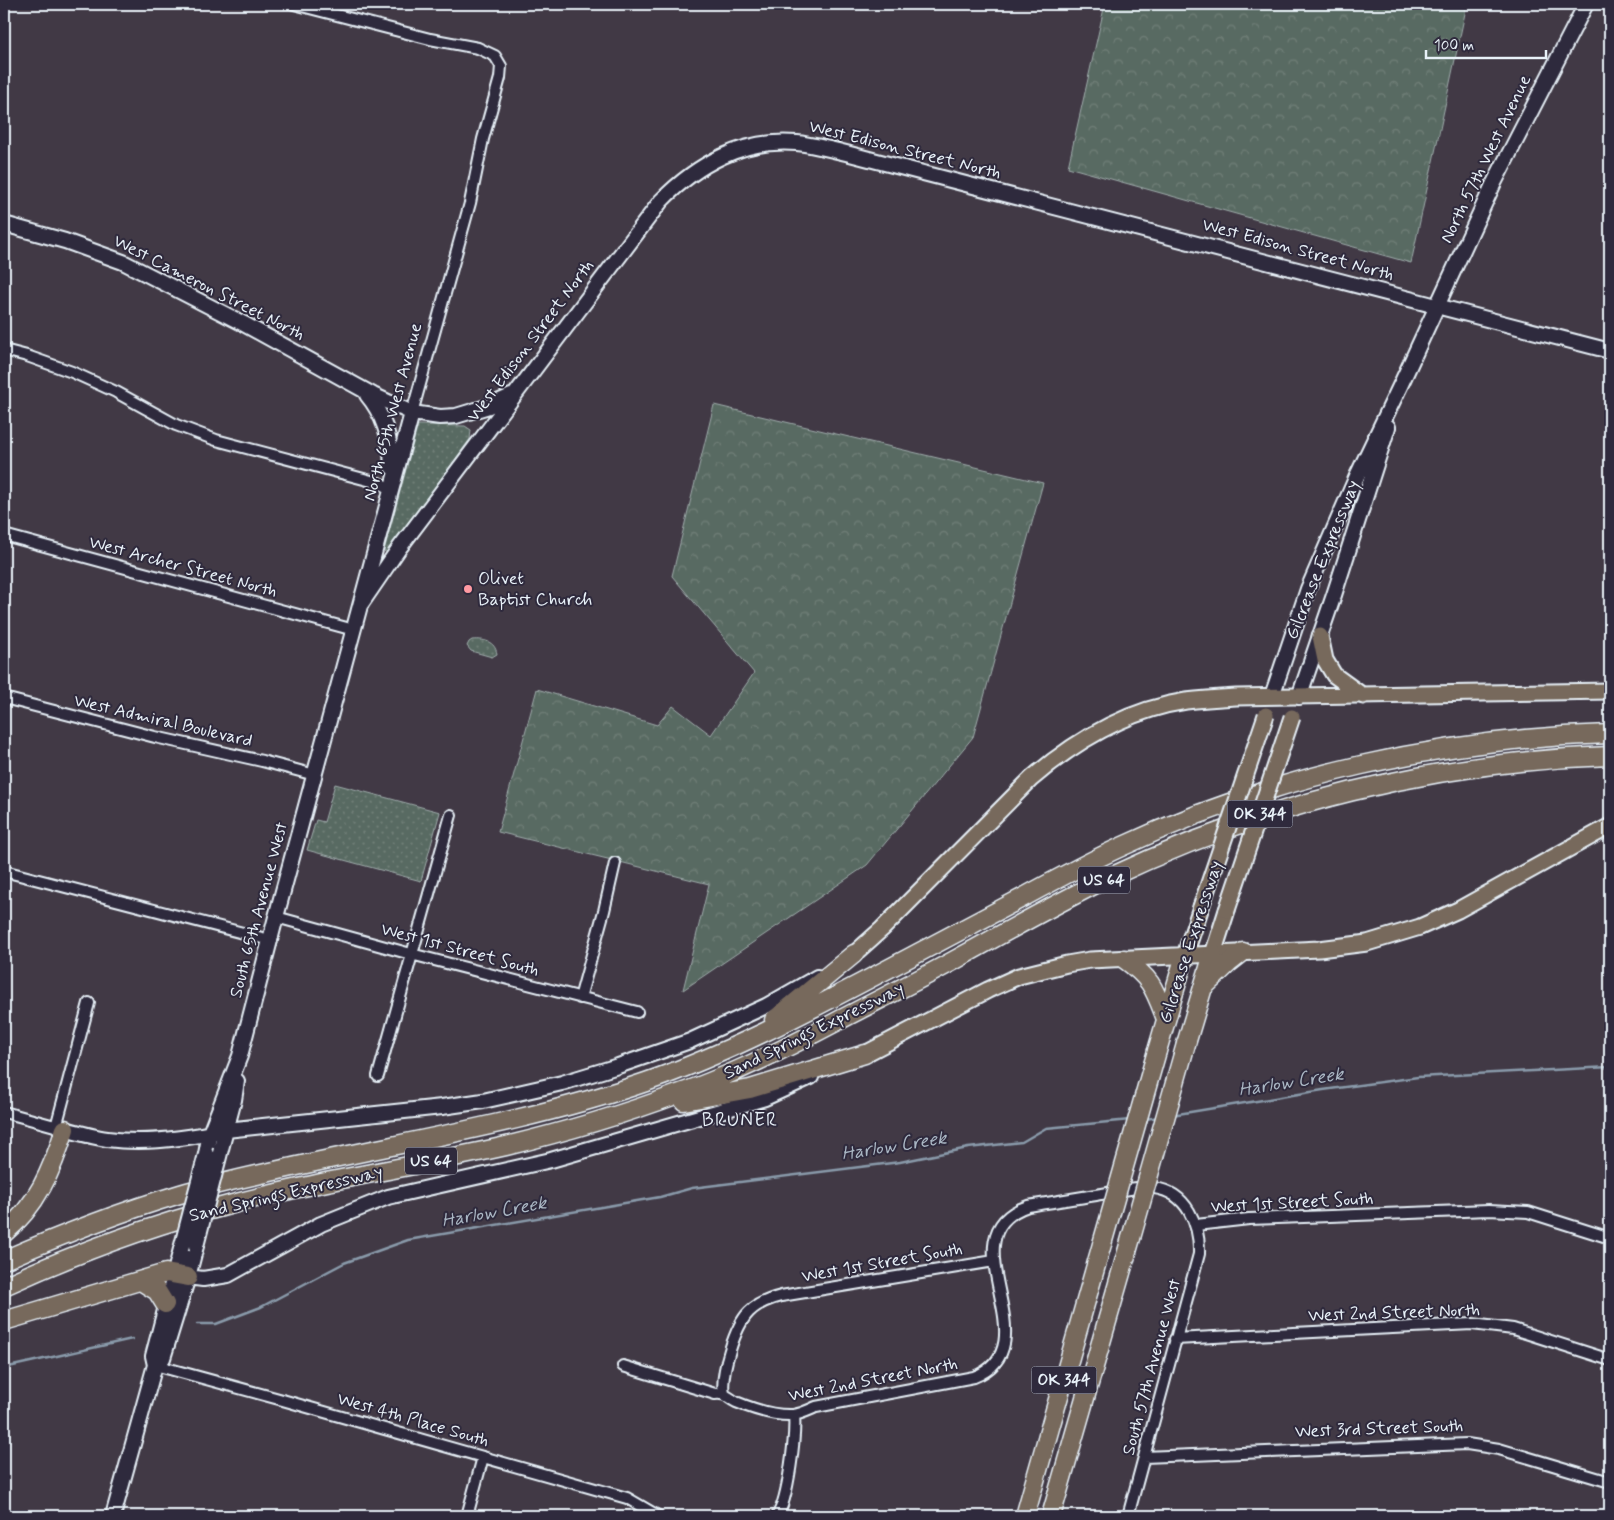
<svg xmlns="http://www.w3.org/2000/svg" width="1614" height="1520" font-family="Mynerve,sans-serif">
  <defs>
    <pattern id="grass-dots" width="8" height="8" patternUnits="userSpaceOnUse" patternTransform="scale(1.25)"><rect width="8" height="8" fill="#596a62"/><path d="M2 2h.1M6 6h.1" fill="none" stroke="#718079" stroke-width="1.8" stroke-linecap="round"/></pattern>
    <pattern id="forest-crowns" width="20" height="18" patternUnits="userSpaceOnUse" patternTransform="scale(1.25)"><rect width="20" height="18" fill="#596a62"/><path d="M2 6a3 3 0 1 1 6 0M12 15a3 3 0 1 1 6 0" fill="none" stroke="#718079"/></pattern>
  </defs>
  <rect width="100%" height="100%" fill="#413945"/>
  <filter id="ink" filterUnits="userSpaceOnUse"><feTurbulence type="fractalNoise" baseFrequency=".02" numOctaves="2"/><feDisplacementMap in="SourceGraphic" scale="10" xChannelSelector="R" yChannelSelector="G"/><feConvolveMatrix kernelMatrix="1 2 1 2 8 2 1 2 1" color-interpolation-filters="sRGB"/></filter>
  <g filter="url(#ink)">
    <path fill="url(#grass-dots)" stroke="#a0aead" d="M 418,425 L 465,426 L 471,430 L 470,439 L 387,553 L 384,551 Z
      M 472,640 C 484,639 495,641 497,654 L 492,657 L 471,651 L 467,646 L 469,642 Z
      M 335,784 L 440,812 L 421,881 L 307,850 L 316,820 L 324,822 Z"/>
    <path fill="url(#forest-crowns)" stroke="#a0aead" d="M 1105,4 L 1467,4 L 1411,263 L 1068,167 Z
      M 714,405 L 1043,483 L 973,737 L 867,865 L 683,990 L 709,884 L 498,832 L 537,689 L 657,725 L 673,706 L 711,735 L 754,673 L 672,576 Z"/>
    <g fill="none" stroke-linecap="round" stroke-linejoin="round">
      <path stroke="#8a9bab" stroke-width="2.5" d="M 1172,1115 L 1323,1090 L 1418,1077 L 1610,1067
        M 1145,1119 L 1160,1117
        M 197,1324 L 216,1324 L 261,1307 L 344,1263 L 408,1240 L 660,1197 L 692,1188 L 900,1162 L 968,1148 L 1022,1142 L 1046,1128 L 1130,1120
        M 4,1368 L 132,1339"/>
      <defs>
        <path id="street" d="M 294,4 L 430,39 L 478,48 L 495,56 L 501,66 L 500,78 L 483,139 L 470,203 L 412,413
          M 4,350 L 27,356 L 72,372 L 116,392 L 176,425 L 216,440 L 379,483 L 390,488
          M 4,535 L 354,630
          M 4,698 L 155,737 L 262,761 L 315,775
          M 4,871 L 270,940
          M 276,917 L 411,954 L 637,1012
          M 580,998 L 604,911 L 615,863
          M 378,1076 L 451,815
          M 4,1112 L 62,1128
          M 56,1127 L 89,1003
          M 1196,1225 L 1249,1219 L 1489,1210 L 1528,1212 L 1610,1238
          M 1175,1339 L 1472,1324 L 1513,1329 L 1610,1360
          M 155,1365 L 279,1399 L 627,1498 L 658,1516
          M 623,1366 L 715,1394 C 726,1393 727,1397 736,1402 C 753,1409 775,1416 793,1415 C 801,1414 809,1410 816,1407 L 974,1377 C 1055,1345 942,1235 1028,1206 C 1051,1202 1073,1199 1096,1195 C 1115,1192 1135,1186 1154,1188 C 1187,1192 1200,1225 1199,1254 L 1128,1516
          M 724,1394 C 720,1374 735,1326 749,1312 C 758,1303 769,1299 781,1296 L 994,1261
          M 1144,1457 L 1467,1444 L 1499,1449 L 1610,1482
          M 467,1516 L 483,1457
          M 777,1516 C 788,1500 796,1435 794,1415"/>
        <path id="secondary" d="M 4,224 L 65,241 L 123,262 L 244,324 L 373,395 L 412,413 L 440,417 L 456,416 L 489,406 L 511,396
          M 367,395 C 384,415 391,441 392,467
          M 361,604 L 400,547 L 661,201 C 697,164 744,138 797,143 C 814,145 830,149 846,153 L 1610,351
          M 1272,696 L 1308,589 L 1357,476 L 1401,384 L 1493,185 L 1586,4
          M 1299,697 L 1334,595 L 1388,427
          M 65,1129 C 79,1133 93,1137 107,1139 C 144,1144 190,1138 226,1130 L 442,1107 L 483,1101 L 562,1083 L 618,1066 L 690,1041 L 766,1006 L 817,977
          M 221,1149 L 234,1100 L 237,1081
          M 206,1154 L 210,1133 L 240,1056 L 276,917 L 412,413
          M 188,1277 L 203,1279 L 228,1275 L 321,1224 L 388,1197 L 551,1160 L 765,1098 L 811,1077
          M 155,1365 L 163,1358 L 188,1277 L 196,1246
          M 113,1516 L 155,1365 L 153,1356 L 181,1249"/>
        <path id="primary" d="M 1320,636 L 1325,660 L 1334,675 L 1363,696
          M 854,954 L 882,929 L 1031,779 C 1075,741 1127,710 1186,701 C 1203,699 1219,698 1236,697 L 1610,691
          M 1213,954 L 1227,910
          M 1185,955 L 1201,907
          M 865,1054 L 988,990 L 1019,976 L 1067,964 L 1090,960 L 1319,949 L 1367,943 L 1420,927 L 1458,910 L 1610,826"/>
        <path id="highway" d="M 1124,959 C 1152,979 1154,988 1166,1019
          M 1206,985 L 1229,963 L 1243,952
          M 774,1020 L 854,954
          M 1186,1044 L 1213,954
          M 1157,1051 L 1185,955
          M 684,1101 L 750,1089 L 865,1054
          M 4,1233 C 37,1206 52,1170 65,1129
          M 4,1260 C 61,1235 120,1212 180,1194 C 216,1184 252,1176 288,1168 C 408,1141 530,1122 646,1082 C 729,1053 808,1011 886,970 C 931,946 977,922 1022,898 C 1055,880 1088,862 1121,847 C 1273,776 1443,738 1610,734
          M 141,1281 L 157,1291 L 165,1304
          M 4,1286 C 76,1253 152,1225 229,1205 C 320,1180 414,1167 506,1146 C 564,1132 622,1115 678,1094 C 732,1075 783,1050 834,1023 C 874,1002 915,982 955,960 C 1005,932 1055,904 1106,879 C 1264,804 1436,761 1610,756
          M 4,1321 L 166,1273 L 188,1277
          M 1025,1516 L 1102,1244
          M 1051,1516 L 1131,1238"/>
      </defs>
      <use href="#street" stroke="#e8f1f8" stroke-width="14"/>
      <use href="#secondary" stroke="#e8f1f8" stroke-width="18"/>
      <use href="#primary" stroke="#e8f1f8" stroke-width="19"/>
      <use href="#highway" stroke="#e8f1f8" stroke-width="21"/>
      <use href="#street" stroke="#2f2a3d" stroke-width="10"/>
      <use href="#secondary" stroke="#2f2a3d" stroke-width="14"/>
      <use href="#primary" stroke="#77695c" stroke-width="15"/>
      <use href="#highway" stroke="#77695c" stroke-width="18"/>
      <defs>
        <path id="secondary-bridge" d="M 196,1246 L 221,1149
          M 181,1249 L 206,1154"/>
        <path id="primary-bridge" d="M 1201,907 L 1266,715
          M 1227,910 L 1292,717"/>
        <path id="highway-bridge" d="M 1131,1238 L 1186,1044
          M 1102,1244 L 1157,1051"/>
      </defs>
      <use href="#secondary-bridge" stroke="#e8f1f8" stroke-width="18" stroke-linecap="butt"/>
      <use href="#primary-bridge" stroke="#e8f1f8" stroke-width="19" stroke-linecap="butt"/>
      <use href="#highway-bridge" stroke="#e8f1f8" stroke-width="21" stroke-linecap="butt"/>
      <use href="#secondary-bridge" stroke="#2f2a3d" stroke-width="14"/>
      <use href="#primary-bridge" stroke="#77695c" stroke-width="15"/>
      <use href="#highway-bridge" stroke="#77695c" stroke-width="18"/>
    </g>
  </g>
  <circle fill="#ff9aa2" stroke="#2f2a3d" stroke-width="2" cx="468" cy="589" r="5"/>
  <g text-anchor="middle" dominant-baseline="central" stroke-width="4" stroke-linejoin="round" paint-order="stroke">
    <g fill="#2f2a3d" stroke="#b0b5c0" stroke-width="1">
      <rect x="1227.5" y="800.5" width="65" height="27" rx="4"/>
      <rect x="1078" y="866.5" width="52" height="27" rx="4"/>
      <rect x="405" y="1147.5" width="52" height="27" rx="4"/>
      <rect x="1031.5" y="1366.5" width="65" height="27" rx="4"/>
    </g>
    <g font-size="16" font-weight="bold" fill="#e8f1f8">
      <text x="1260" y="814">OK 344</text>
      <text x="1104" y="880">US 64</text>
      <text x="431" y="1161">US 64</text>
      <text x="1064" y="1380">OK 344</text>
    </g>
    <g font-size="18" fill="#e8f1f8" stroke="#2f2a3d">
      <text transform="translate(905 150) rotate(14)">West Edison Street North</text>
      <text transform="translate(1486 159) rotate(-64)">North 57th West Avenue</text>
      <text transform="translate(1298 250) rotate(15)">West Edison Street North</text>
      <text transform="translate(209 288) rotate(27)">West Cameron Street North</text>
      <text transform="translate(531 341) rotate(-53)">West Edison Street North</text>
      <text transform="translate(393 412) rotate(-75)">North 65th West Avenue</text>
      <text transform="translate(1323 560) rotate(-68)">Gilcrease Expressway</text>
      <text transform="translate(183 567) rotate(15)">West Archer Street North</text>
      <text transform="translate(163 721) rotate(13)">West Admiral Boulevard</text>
      <text transform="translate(259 910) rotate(-75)">South 65th Avenue West</text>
      <text transform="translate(1191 942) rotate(-72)">Gilcrease Expressway</text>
      <text transform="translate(460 950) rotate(15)">West 1st Street South</text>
      <text transform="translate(814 1031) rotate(-26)">Sand Springs Expressway</text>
      <text transform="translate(286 1194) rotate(-13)">Sand Springs Expressway</text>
      <text transform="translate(1292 1203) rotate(-3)">West 1st Street South</text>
      <text transform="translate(882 1263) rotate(-10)">West 1st Street South</text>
      <text transform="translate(1394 1313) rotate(-2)">West 2nd Street North</text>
      <text transform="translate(1152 1367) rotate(-75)">South 57th Avenue West</text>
      <text transform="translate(873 1380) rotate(-11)">West 2nd Street North</text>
      <text transform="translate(413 1420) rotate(16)">West 4th Place South</text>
      <text transform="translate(1379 1429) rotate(-2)">West 3rd Street South</text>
    </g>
    <g font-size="18" fill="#e8f1f8" stroke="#2f2a3d" text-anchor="start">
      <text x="478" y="579">Olivet<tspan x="478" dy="21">Baptist Church</tspan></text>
    </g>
    <g font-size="19" font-style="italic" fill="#aab7c4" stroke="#2f2a3d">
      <text transform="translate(1291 1082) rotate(-9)">Harlow Creek</text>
      <text transform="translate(894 1146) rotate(-9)">Harlow Creek</text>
      <text transform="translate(494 1212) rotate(-10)">Harlow Creek</text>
    </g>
    <g font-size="19" letter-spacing="1" fill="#e8f1f8" stroke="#2f2a3d">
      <text x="740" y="1120">BRUNER</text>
    </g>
  </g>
  <rect width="1614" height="1520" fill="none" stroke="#2f2a3d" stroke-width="20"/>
  <rect x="10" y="10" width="1594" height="1500" fill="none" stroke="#e8f1f8" stroke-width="2" filter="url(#ink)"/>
  <path d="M1426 50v8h120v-8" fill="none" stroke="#e8f1f8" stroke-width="2.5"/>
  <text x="1434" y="50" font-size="15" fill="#e8f1f8" stroke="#2f2a3d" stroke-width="4" paint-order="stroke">100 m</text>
</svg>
